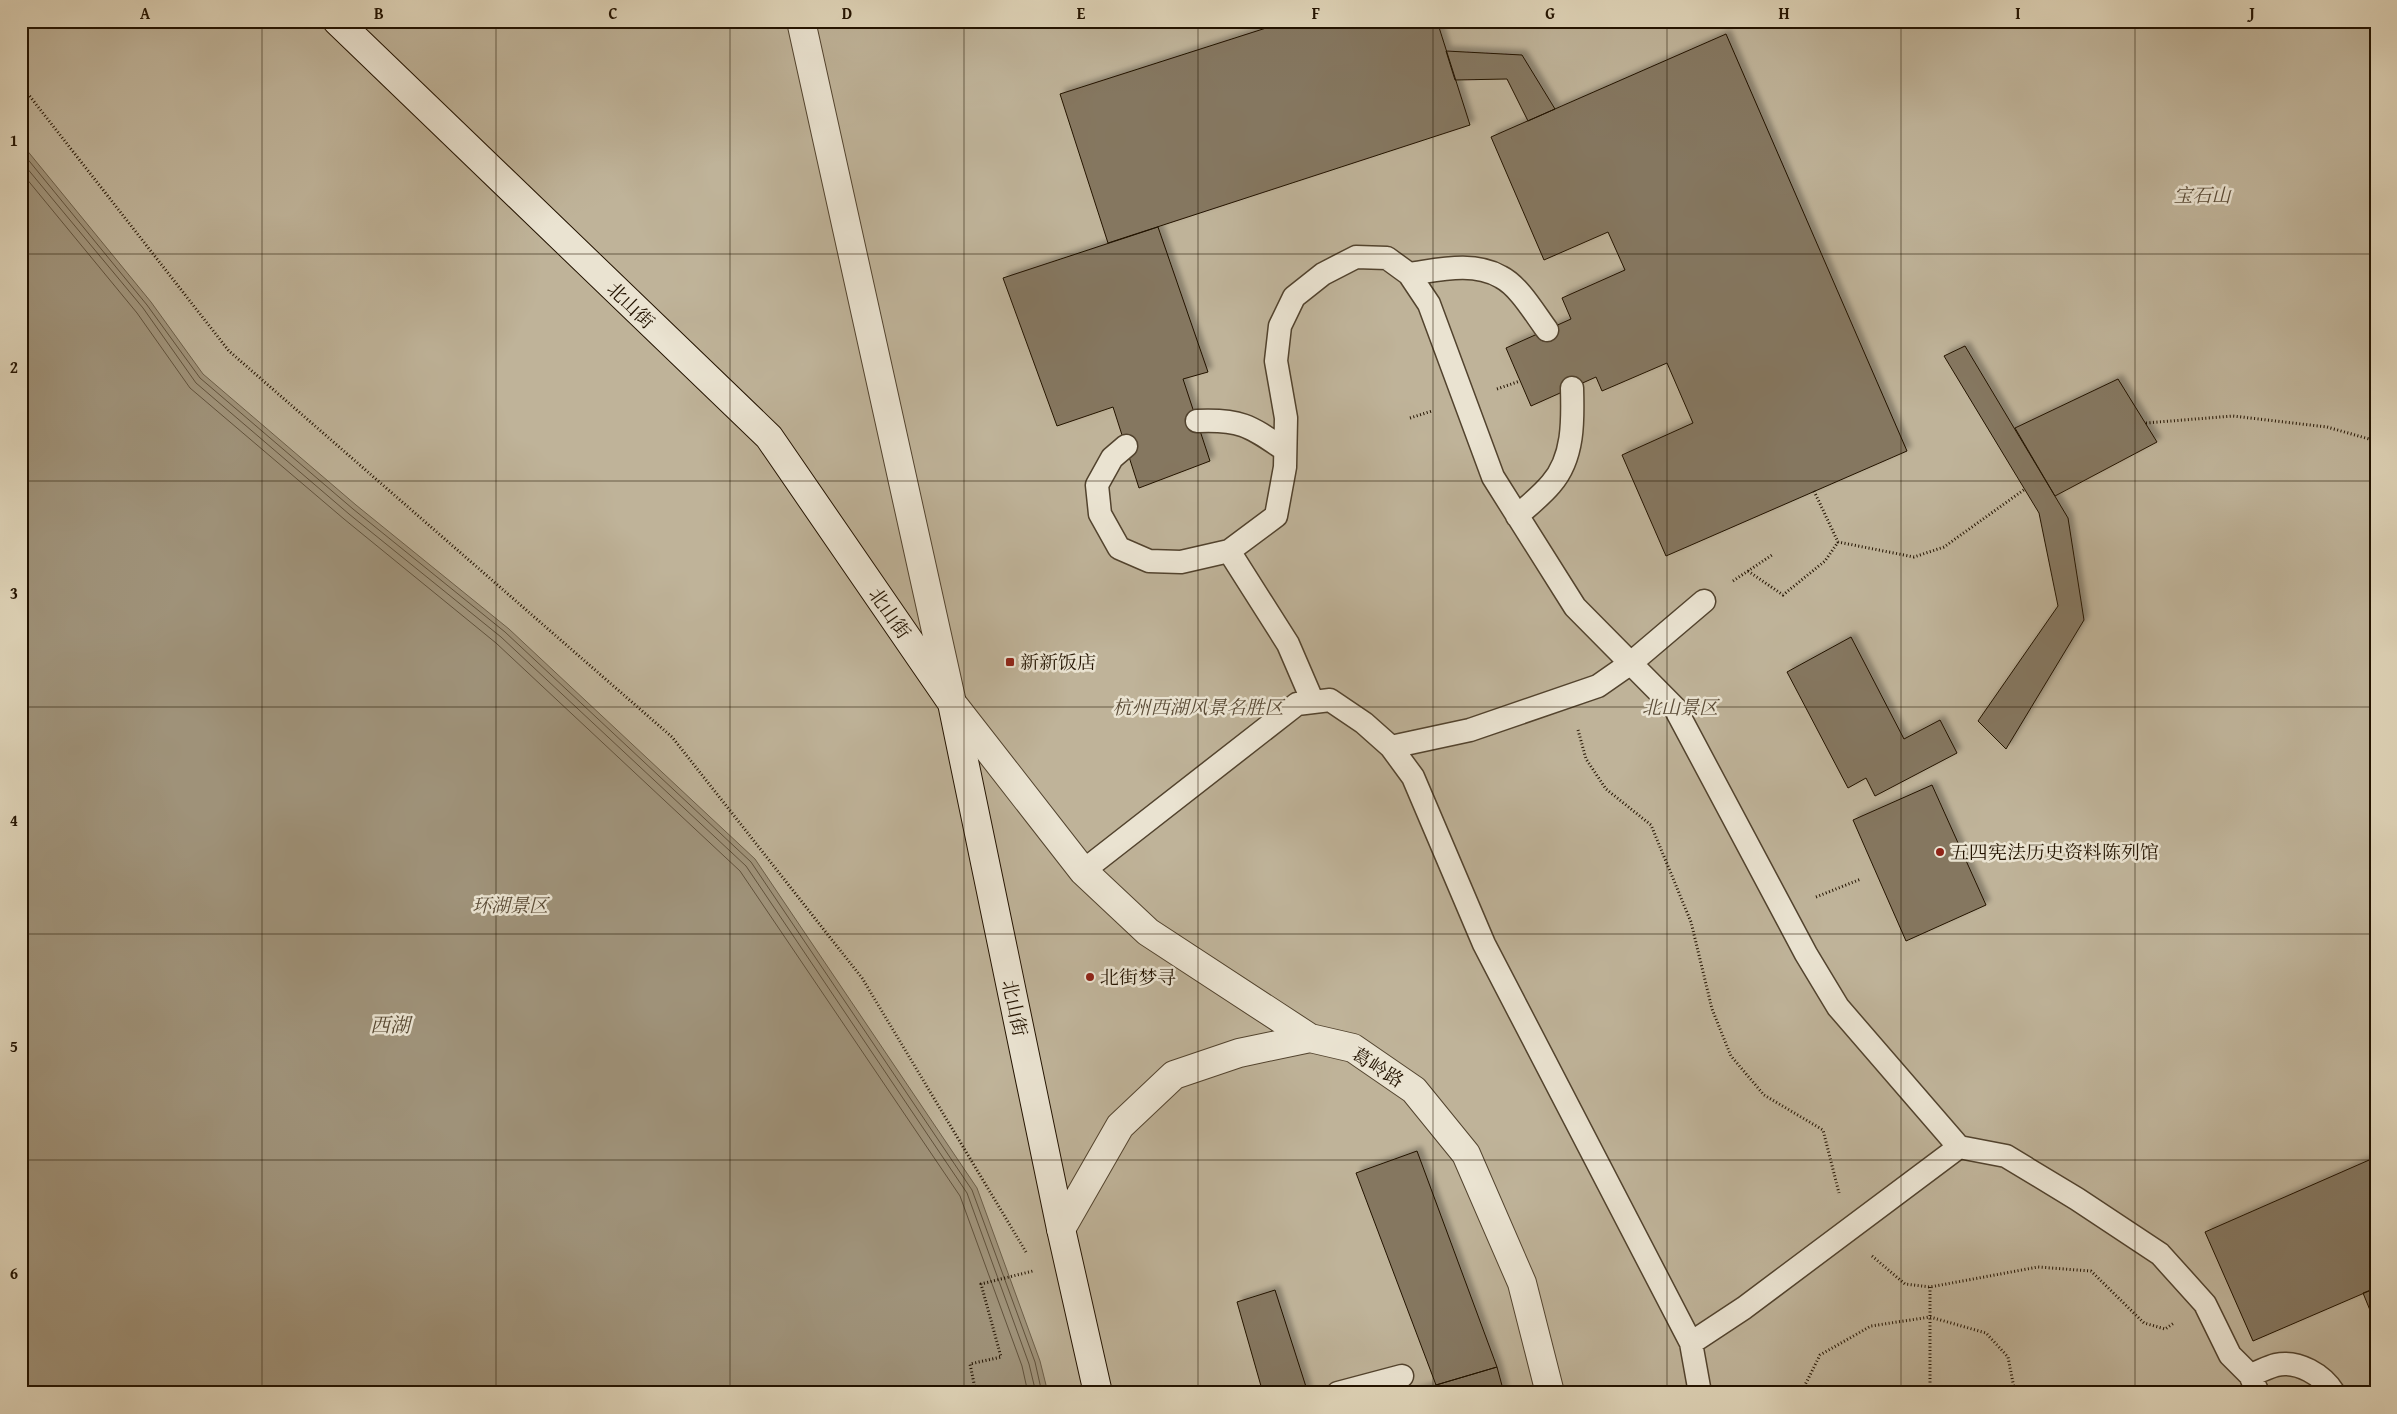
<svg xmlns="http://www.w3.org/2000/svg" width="2397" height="1414" font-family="'Gentium Book Plus','Noto Serif SC',serif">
  <defs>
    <filter id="shadow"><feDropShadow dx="4.5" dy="-4.5" stdDeviation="2.5" flood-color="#0004"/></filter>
  </defs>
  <rect width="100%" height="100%" fill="#dfd4b8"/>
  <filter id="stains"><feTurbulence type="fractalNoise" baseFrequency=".004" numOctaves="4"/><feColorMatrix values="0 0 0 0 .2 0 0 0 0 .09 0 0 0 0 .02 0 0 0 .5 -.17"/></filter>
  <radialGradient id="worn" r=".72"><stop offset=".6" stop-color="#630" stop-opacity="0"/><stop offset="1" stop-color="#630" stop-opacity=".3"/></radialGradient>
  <path fill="#bfb399" stroke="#71634c" d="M 21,21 L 2376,21 L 2376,1393 L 21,1393 Z"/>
  <path fill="#9f9279" stroke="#6d5f49" d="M 21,143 L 151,302 L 203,374 L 356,505 L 509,629 L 755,859 L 977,1188 L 1040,1361 L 1048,1393 L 21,1393 Z"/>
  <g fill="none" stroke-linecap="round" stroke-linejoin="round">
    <path stroke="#61523c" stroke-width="1" d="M 21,151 L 147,305 L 200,378 L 353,509 L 505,632 L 751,862 L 972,1190 L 1035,1362 L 1042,1393
      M 21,161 L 143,308 L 196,383 L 349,514 L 501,637 L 746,866 L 967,1193 L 1029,1364 L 1036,1393
      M 21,172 L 137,313 L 190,388 L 344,519 L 496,643 L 740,871 L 960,1196 L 1022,1366 L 1028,1393"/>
  </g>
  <path fill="#857760" stroke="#231300" filter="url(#shadow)" d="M 1288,21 L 1437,21 L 1470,125 L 1108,243 L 1060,94 Z
    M 1726,34 L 1907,451 L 1666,556 L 1622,455 L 1693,423 L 1667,363 L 1602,391 L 1596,377 L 1531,406 L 1506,348 L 1571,319 L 1562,298 L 1625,270 L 1608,232 L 1544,260 L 1491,137 Z
    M 1446,51 L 1522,55 L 1555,109 L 1528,121 L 1507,79 L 1455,80 Z
    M 1158,227 L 1208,372 L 1183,379 L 1210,461 L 1139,488 L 1113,407 L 1057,426 L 1003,278 Z
    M 1965,346 L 2068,518 L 2084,620 L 2006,749 L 1978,721 L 2058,606 L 2039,513 L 1944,356 Z
    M 2118,379 L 2157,442 L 2055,496 L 2015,428 Z
    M 1851,637 L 1904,739 L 1940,720 L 1957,753 L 1875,796 L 1866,778 L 1848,788 L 1787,672 Z
    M 1932,785 L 1986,905 L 1906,941 L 1853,820 Z
    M 1417,1151 L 1497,1367 L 1436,1385 L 1356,1173 Z
    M 2376,1157 L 2376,1288 L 2253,1341 L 2205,1232 Z
    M 2376,1288 L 2376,1325 L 2363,1293 Z
    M 1275,1290 L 1308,1393 L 1263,1393 L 1237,1302 Z
    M 1497,1367 L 1504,1393 L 1411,1393 L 1436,1385 Z"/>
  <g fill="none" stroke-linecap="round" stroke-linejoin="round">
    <defs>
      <path id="service" d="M 1409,274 C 1439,270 1473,261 1501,277 C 1519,286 1535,314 1547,330
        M 1197,421 C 1241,419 1250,426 1285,450
        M 1126,446 L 1112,458 L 1097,485 L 1100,514 L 1119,548 L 1149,561 L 1181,562 L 1229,551 L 1276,516 L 1285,467 L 1286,418 L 1276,361 L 1280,326 L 1294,297 L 1323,274 L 1356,257 L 1387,258 L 1409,274 L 1429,304 L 1493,477 L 1575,607 L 1675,708 L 1806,954 L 1838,1007 L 1959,1147 L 2006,1156 L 2077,1199 L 2160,1254 L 2205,1304 L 2230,1355 L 2250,1375 L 2258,1393
        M 1517,516 C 1528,506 1541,496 1551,484 C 1574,458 1573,420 1572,388
        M 1229,551 L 1288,644 L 1313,702
        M 1391,747 L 1470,730 L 1598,686 L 1631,663 L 1704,601
        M 1083,871 L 1297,704 L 1330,700 L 1364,723 L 1391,747 L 1413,777 L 1484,944 L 1691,1343 L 1700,1393
        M 1691,1343 L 1744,1308 L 1959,1147
        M 2250,1375 C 2259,1372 2268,1367 2276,1365 C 2298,1360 2323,1375 2334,1393
        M 1338,1393 L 1402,1376"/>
      <path id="minor" d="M 801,21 L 952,703 L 1083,871 L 1148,932 L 1310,1038
        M 1061,1229 L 1120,1126 L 1174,1075 L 1239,1053 L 1310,1038 L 1353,1048 L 1414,1090 L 1466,1154 L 1522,1283 L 1550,1393"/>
      <path id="secondary" d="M 337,21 L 769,437 L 952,703 L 1061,1229 L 1098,1393"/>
    </defs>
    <use href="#service" stroke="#52432e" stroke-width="25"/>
    <use href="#minor" stroke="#52432e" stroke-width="30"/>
    <use href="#secondary" stroke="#231300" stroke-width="30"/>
    <path stroke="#231300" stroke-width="3" stroke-dasharray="1 2.5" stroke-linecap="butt" d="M 21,85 L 229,351 L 672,737 L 862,978 L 1026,1252
      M 1497,389 L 1520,381
      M 1410,418 L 1432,411
      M 2146,423 L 2233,416 L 2327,427 L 2376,441
      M 1814,491 L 1838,542 L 1914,557 L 1944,547 L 2025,489
      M 1748,571 L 1783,595 L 1825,561 L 1838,542
      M 1733,581 L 1772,555
      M 1578,730 L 1586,759 L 1606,789 L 1651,825 L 1691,922 L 1712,1009 L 1731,1056 L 1764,1095 L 1823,1130 L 1839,1193
      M 1816,897 L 1861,879
      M 1872,1256 L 1905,1284 L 1930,1287 L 2038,1267 L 2091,1271 L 2144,1323 L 2165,1329 L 2174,1323
      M 976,1393 L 970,1364 L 1001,1357 L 981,1284 L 1033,1271
      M 1801,1393 L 1820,1355 L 1871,1326 L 1930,1317 L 1986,1333 L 2008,1357 L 2015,1393
      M 1930,1393 L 1930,1287"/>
    <use href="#service" stroke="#eae3d1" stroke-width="22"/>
    <use href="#minor" stroke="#eae3d1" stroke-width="28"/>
    <use href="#secondary" stroke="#eae3d1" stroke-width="28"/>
  </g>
  <path fill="none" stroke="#231300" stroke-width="1" stroke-opacity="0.55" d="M 262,21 L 262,1393M 496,21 L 496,1393M 730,21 L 730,1393M 964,21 L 964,1393M 1198,21 L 1198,1393M 1433,21 L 1433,1393M 1667,21 L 1667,1393M 1901,21 L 1901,1393M 2135,21 L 2135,1393M 21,254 L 2376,254M 21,481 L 2376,481M 21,707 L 2376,707M 21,934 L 2376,934M 21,1160 L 2376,1160"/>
  <g fill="#8f2418" stroke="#eae3d1" stroke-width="2">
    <rect x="1005" y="657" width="10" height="10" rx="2.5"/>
    <circle cx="1940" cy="852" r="5"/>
    <circle cx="1090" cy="977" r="5"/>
  </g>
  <g text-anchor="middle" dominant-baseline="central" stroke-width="5" stroke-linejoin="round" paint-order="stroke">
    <g font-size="19" font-style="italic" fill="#5a4b36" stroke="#eae3d1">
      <text x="2202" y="195">宝石山</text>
      <text x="1198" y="707">杭州西湖风景名胜区</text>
      <text x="1680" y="707">北山景区</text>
      <text x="510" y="905">环湖景区</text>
    </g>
    <g font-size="19" fill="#231300" stroke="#eae3d1">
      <text transform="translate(631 305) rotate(44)">北山街</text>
      <text transform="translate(890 613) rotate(55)">北山街</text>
      <text transform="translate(1015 1008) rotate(78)">北山街</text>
      <text transform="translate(1378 1067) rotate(32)">葛岭路</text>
    </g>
    <g font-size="19" fill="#231300" stroke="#eae3d1" text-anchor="start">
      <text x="1020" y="662">新新饭店</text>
      <text x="1950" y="852">五四宪法历史资料陈列馆</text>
      <text x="1100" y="977">北街梦寻</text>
    </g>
    <g font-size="20" font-style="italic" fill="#554630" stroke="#eae3d1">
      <text x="390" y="1024">西湖</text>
    </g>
  </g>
  <rect width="2397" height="1414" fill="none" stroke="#dfd4b8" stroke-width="55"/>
  <rect x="28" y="28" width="2342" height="1358" fill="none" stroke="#231300" stroke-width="2"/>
  <g font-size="16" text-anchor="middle" font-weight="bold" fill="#231300">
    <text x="145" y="19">A</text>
    <text x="379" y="19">B</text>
    <text x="613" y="19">C</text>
    <text x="847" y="19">D</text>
    <text x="1081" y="19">E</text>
    <text x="1316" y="19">F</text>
    <text x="1550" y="19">G</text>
    <text x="1784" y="19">H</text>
    <text x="2018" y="19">I</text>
    <text x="2252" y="19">J</text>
    <text x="14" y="146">1</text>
    <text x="14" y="373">2</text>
    <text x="14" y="599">3</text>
    <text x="14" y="826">4</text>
    <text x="14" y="1052">5</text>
    <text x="14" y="1279">6</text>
  </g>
  <rect width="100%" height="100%" filter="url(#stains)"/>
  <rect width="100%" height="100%" fill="url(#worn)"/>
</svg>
